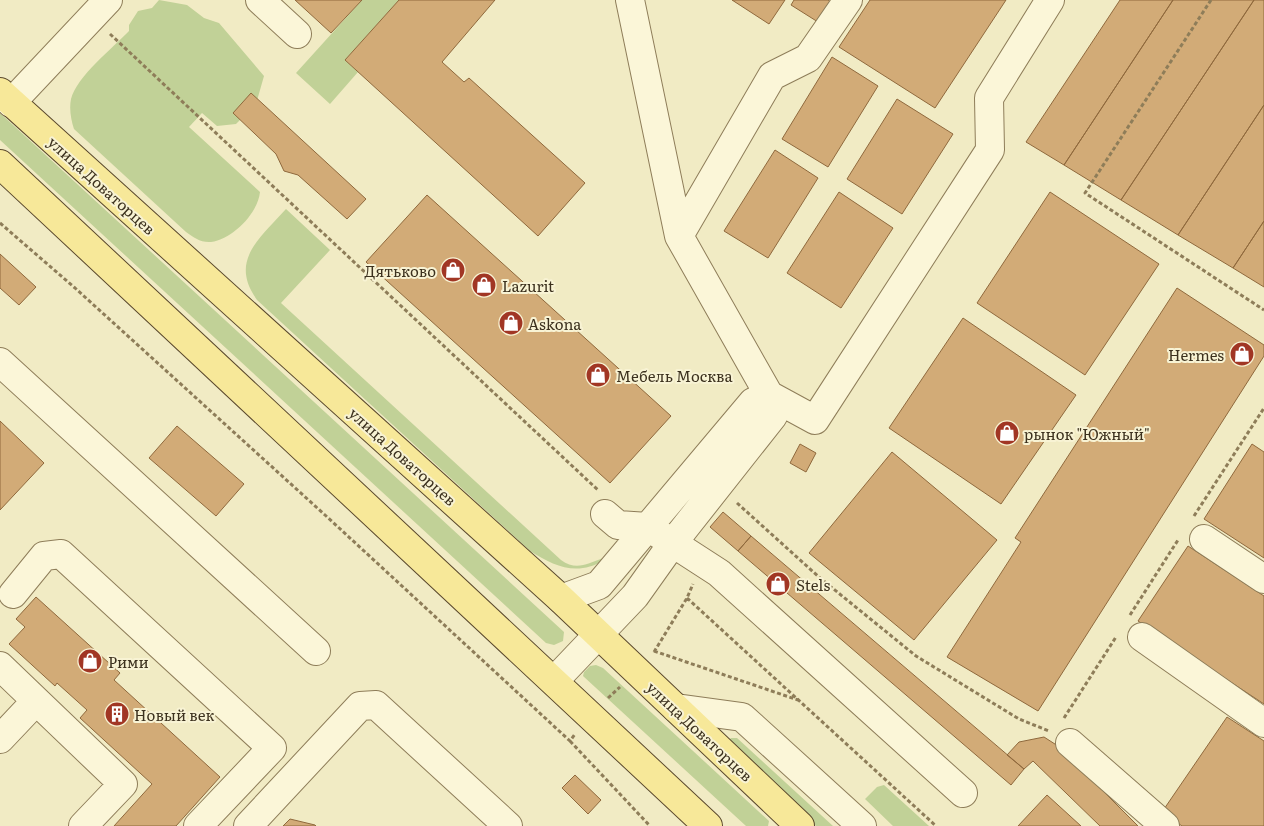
<svg xmlns="http://www.w3.org/2000/svg" width="1264" height="826" font-family="Literata,serif">
  <rect width="100%" height="100%" fill="#f1ebc4"/>
  <path fill="#c1d197" d="M 159,0 L 187,5 L 204,18 L 219,23 L 264,76 L 256,104 L 236,124 L 217,126 L 202,113 L 189,127 L 260,192 C 258,213 233,239 211,242 C 201,243 193,237 186,232 L 74,129 C 71,120 69,109 71,99 C 77,76 113,48 129,31 L 129,25 L 138,11 L 152,8 Z
    M 362,0 L 399,0 L 345,60 L 358,72 L 330,104 L 296,73 Z
    M 0,113 L 564,632 L 563,641 L 554,645 L 546,643 L 0,140 Z
    M 286,209 L 330,250 L 281,303 L 561,560 C 576,571 587,564 603,558 L 604,560 C 577,577 554,566 530,551 L 257,300 C 229,261 259,239 286,209 Z
    M 596,665 L 603,668 L 769,821 L 768,826 L 746,826 L 583,676 L 584,672 L 590,666 Z
    M 731,738 L 737,738 L 833,826 L 816,826 L 729,746 L 729,740 Z
    M 884,785 L 929,826 L 893,826 L 865,799 L 877,787 Z"/>
  <path fill="#d2ab77" stroke="#8f693d" d="M 295,0 L 362,0 L 331,33 Z
    M 399,0 L 495,0 L 442,62 L 464,82 L 469,78 L 585,183 L 538,236 L 345,60 Z
    M 732,0 L 785,0 L 769,24 Z
    M 794,0 L 828,0 L 831,2 L 818,22 L 791,5 Z
    M 870,0 L 1006,0 L 935,108 L 839,47 Z
    M 1120,0 L 1173,0 L 1064,165 L 1026,142 Z
    M 1173,0 L 1254,0 L 1121,200 L 1064,165 Z
    M 1254,0 L 1264,0 L 1264,105 L 1178,235 L 1121,200 Z
    M 832,57 L 878,86 L 828,167 L 782,139 Z
    M 251,93 L 366,199 L 347,219 L 298,175 L 284,171 L 276,154 L 233,113 Z
    M 897,99 L 953,134 L 902,214 L 847,179 Z
    M 1264,105 L 1264,221 L 1233,268 L 1178,235 Z
    M 775,150 L 818,178 L 768,258 L 724,231 Z
    M 839,192 L 893,228 L 841,308 L 787,273 Z
    M 1050,192 L 1159,264 L 1085,375 L 977,303 Z
    M 427,195 L 671,416 L 610,483 L 366,262 Z
    M 1264,221 L 1264,287 L 1233,268 Z
    M 0,254 L 36,287 L 19,305 L 0,288 Z
    M 1177,288 L 1264,345 L 1264,356 L 1038,711 L 947,657 L 1021,542 L 1015,538 Z
    M 963,318 L 1076,395 L 1001,504 L 889,428 Z
    M 0,421 L 44,463 L 0,510 Z
    M 177,426 L 244,484 L 216,516 L 149,458 Z
    M 800,444 L 816,453 L 806,472 L 790,463 Z
    M 1252,444 L 1264,452 L 1264,558 L 1204,519 Z
    M 892,452 L 997,540 L 914,640 L 809,553 Z
    M 723,512 L 751,536 L 738,551 L 710,527 Z
    M 751,536 L 1024,769 L 1011,785 L 738,551 Z
    M 1188,546 L 1264,596 L 1264,704 L 1138,621 Z
    M 36,597 L 120,673 L 114,680 L 220,777 L 176,826 L 114,826 L 152,784 L 80,718 L 87,710 L 57,683 L 55,686 L 9,644 L 25,627 L 16,619 Z
    M 1227,717 L 1264,741 L 1264,826 L 1182,826 L 1162,812 Z
    M 1044,737 L 1058,746 L 1138,826 L 1100,826 L 1033,761 L 1024,769 L 1007,755 L 1019,742 Z
    M 575,775 L 601,800 L 588,814 L 562,788 Z
    M 1047,795 L 1081,826 L 1018,826 Z
    M 290,819 L 315,825 L 316,826 L 283,826 Z"/>
  <g fill="none" stroke-linecap="round" stroke-linejoin="round">
    <defs>
      <path id="minor" d="M 260,0 L 297,34
        M 11,103 L 108,0
        M 679,236 L 772,76 L 808,58 L 848,0
        M 0,362 L 316,651
        M 769,395 L 815,420 L 990,150 L 989,98 L 1050,0
        M 605,514 L 618,525 L 648,527 L 719,573 L 963,793
        M 1204,539 L 1264,579
        M 13,594 L 44,556 L 61,554 L 272,748 L 198,826
        M 561,599 L 599,585 L 753,402 L 769,395
        M 1142,637 L 1264,723
        M 0,666 L 123,784 L 83,826
        M 554,681 L 635,596 L 672,544 L 773,416 L 769,395 L 679,236 L 630,0
        M 676,708 L 742,717 L 862,826
        M 0,739 L 36,701
        M 1070,743 L 1165,826
        M 248,826 L 360,706 L 376,705 L 508,826"/>
      <path id="major" d="M 0,92 L 561,599 L 800,826
        M 0,164 L 708,826"/>
    </defs>
    <use href="#minor" stroke="#8e7d59" stroke-width="30"/>
    <use href="#major" stroke="#5b492d" stroke-width="30"/>
    <path stroke="#8e7d59" stroke-width="3" stroke-dasharray="4 2.5" stroke-linecap="butt" d="M 1211,0 L 1085,193 L 1264,310
      M 110,34 L 599,491
      M 0,223 L 75,288 L 325,515 L 570,741 L 575,734
      M 737,503 L 820,578 L 916,656 L 1019,719 L 1049,731
      M 1194,516 L 1264,408
      M 687,598 L 936,826
      M 1130,615 L 1178,540
      M 654,651 L 798,700
      M 654,652 L 687,598 L 693,584
      M 608,698 L 620,687
      M 1064,718 L 1116,637
      M 570,741 L 650,826"/>
    <use href="#minor" stroke="#fbf6d8" stroke-width="28"/>
    <use href="#major" stroke="#f7e899" stroke-width="28"/>
  </g>
  <defs>
    <symbol id="shop-disc" viewBox="-11 -11 22 22"><circle r="9.5" fill="#a13624" stroke="#f8f3d4"/><path d="M-5-2.5h2.3a2.7 3.5 0 0 1 5.4 0H5L5.5 6h-11ZM-1.5-2.5h3a1.5 2.3 0 0 0-3 0Z" fill="#fff"/></symbol>
    <symbol id="building-disc" viewBox="-11 -11 22 22"><circle r="9.5" fill="#a13624" stroke="#f8f3d4"/><path d="M-4-6H4V6H1V3H-1V6H-4ZM-2.5-4.3h1.7v1.8h-1.7ZM.8-4.3h1.7v1.8H.8ZM-2.5-1h1.7V.8h-1.7ZM.8-1h1.7V.8H.8Z" fill="#fff"/></symbol>
  </defs>
  <g fill-rule="evenodd">
    <use href="#shop-disc" x="439" y="256" width="28" height="28"/>
    <use href="#shop-disc" x="470" y="271" width="28" height="28"/>
    <use href="#shop-disc" x="497" y="309" width="28" height="28"/>
    <use href="#shop-disc" x="1228" y="340" width="28" height="28"/>
    <use href="#shop-disc" x="584" y="361" width="28" height="28"/>
    <use href="#shop-disc" x="993" y="419" width="28" height="28"/>
    <use href="#shop-disc" x="764" y="570" width="28" height="28"/>
    <use href="#shop-disc" x="76" y="647" width="28" height="28"/>
    <use href="#building-disc" x="103" y="700" width="28" height="28"/>
  </g>
  <g text-anchor="middle" dominant-baseline="central" stroke-width="4" stroke-linejoin="round" paint-order="stroke">
    <g font-size="15" fill="#3c311e" stroke="#f8f3d4">
      <text transform="translate(102 185) rotate(42)">улица Доваторцев</text>
      <text transform="translate(403 456) rotate(42)">улица Доваторцев</text>
      <text transform="translate(700 731) rotate(43)">улица Доваторцев</text>
    </g>
    <g font-size="15" fill="#3c311e" stroke="#f8f3d4" text-anchor="start">
      <text x="436" y="270" text-anchor="end">Дятьково</text>
      <text x="502" y="285">Lazurit</text>
      <text x="528" y="323">Askona</text>
      <text x="1224" y="354" text-anchor="end">Hermes</text>
      <text x="616" y="375">Мебель Москва</text>
      <text x="1024" y="433">рынок "Южный"</text>
      <text x="796" y="584">Stels</text>
      <text x="108" y="661">Рими</text>
      <text x="134" y="714">Новый век</text>
    </g>
  </g>
</svg>
